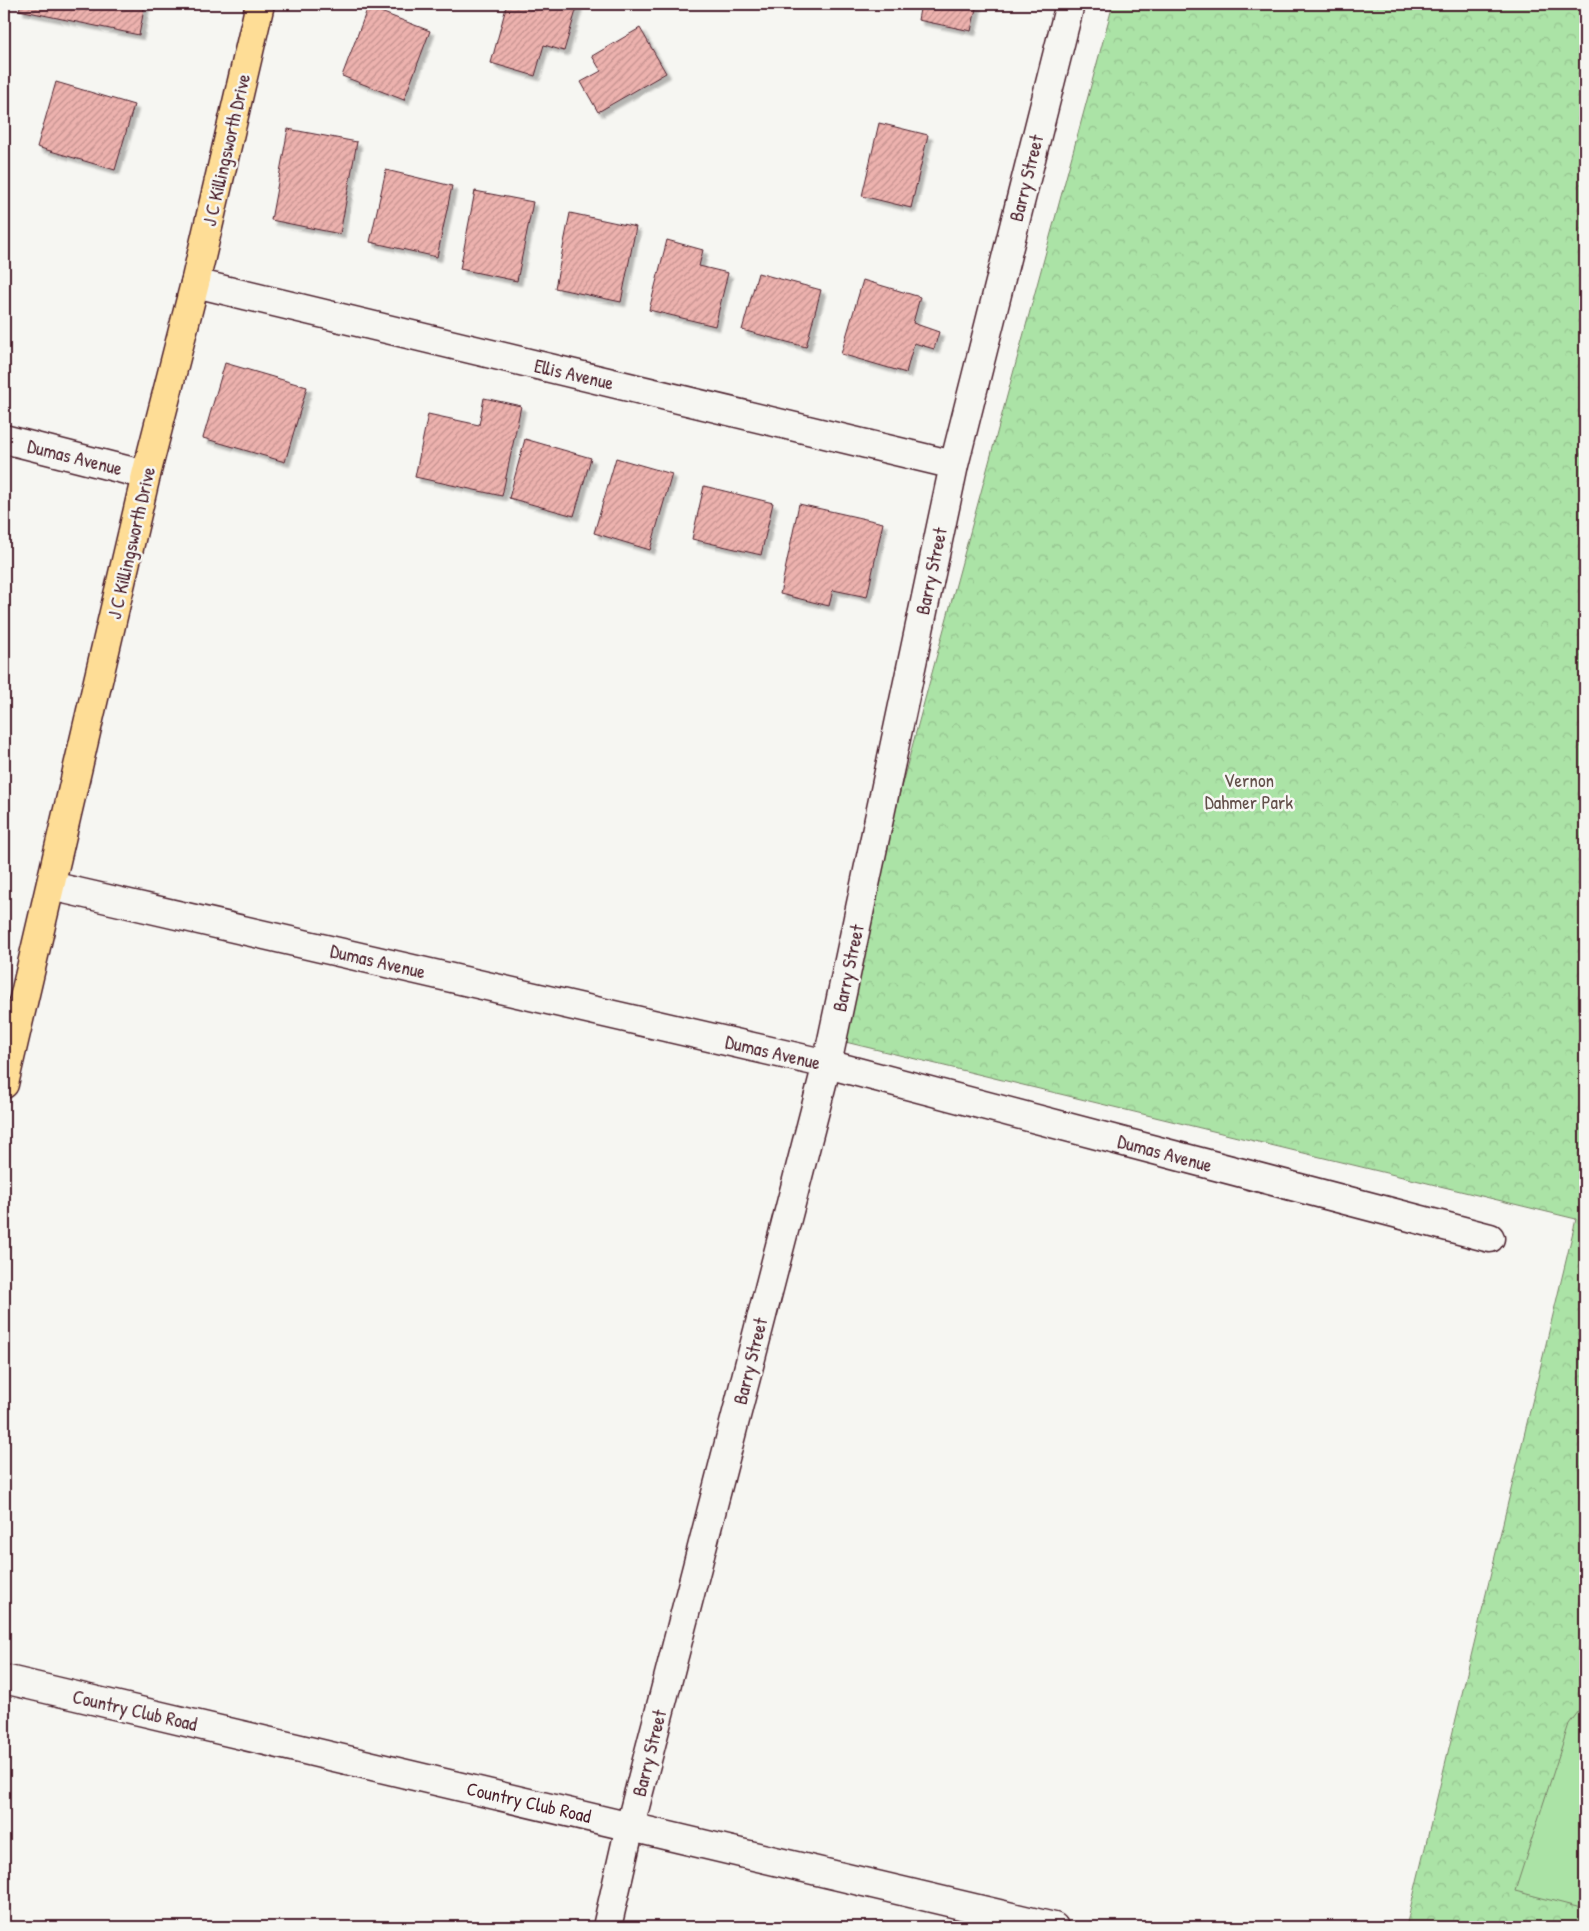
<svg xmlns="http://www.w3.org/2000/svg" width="1589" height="1931" font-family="'Patrick Hand',sans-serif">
  <defs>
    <pattern id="park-crowns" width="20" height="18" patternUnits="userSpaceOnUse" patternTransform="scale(1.25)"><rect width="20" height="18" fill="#abe3a6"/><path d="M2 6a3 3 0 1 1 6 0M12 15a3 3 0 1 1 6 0" fill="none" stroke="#95c28f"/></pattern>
    <pattern id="building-hatch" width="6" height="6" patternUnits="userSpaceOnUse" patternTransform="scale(1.25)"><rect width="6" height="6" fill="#edb2ae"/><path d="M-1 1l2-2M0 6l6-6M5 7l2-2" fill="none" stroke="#c2908e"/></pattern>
    <filter id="shadow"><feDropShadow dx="4.5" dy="4.5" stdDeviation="1" flood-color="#0004"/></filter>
  </defs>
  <rect width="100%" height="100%" fill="#f6f6f2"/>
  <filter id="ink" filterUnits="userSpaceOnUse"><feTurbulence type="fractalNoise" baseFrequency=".02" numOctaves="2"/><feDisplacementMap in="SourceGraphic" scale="10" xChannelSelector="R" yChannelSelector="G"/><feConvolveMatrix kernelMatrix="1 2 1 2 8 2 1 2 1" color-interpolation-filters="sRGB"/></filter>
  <g filter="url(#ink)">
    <path fill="url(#park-crowns)" stroke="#7a8168" d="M 1113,4 L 1585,4 L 1585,1927 L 1406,1927 L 1576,1219 L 833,1039 Z"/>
    <path fill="#abe3a6" stroke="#7a8168" d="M 1585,1703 L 1585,1909 L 1515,1891 L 1569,1724 Z"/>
    <path fill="url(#building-hatch)" stroke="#4a1f2b" filter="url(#shadow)" d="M 21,4 L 145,4 L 139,35 L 19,10 Z
      M 507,4 L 578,4 L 564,51 L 544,45 L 535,76 L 491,63 Z
      M 921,4 L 977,4 L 971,31 L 918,20 Z
      M 368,7 L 430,31 L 404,100 L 342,76 Z
      M 640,28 L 666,73 L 598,112 L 581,82 L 601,71 L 592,56 Z
      M 56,82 L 134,105 L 115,170 L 37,147 Z
      M 879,123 L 928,135 L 911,208 L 862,196 Z
      M 288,129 L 357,142 L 340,234 L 271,220 Z
      M 386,170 L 452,186 L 437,257 L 370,242 Z
      M 475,191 L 533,202 L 517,281 L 460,269 Z
      M 570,213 L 636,227 L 621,302 L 555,288 Z
      M 667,240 L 703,250 L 699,266 L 728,273 L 715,326 L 649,310 Z
      M 758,273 L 821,290 L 806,347 L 742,330 Z
      M 863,280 L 920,297 L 913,323 L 939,332 L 934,349 L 914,343 L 906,373 L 841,354 Z
      M 225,363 L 307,387 L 285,462 L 203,438 Z
      M 484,398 L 521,406 L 502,496 L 415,477 L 428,414 L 479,425 Z
      M 525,439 L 591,458 L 574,516 L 509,498 Z
      M 616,458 L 672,474 L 650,550 L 594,533 Z
      M 704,486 L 773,503 L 761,555 L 692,539 Z
      M 799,504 L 883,523 L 867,597 L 833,590 L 829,606 L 780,594 Z"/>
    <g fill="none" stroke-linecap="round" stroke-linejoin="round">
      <defs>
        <path id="minor" d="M 195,283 L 954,465
          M 4,439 L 146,475
          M 51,886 L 827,1064 L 1490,1238
          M 4,1679 L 1054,1927
          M 607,1927 L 630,1826 L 827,1064 L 954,465 L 1070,4"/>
        <path id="major" d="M 4,1084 L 146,475 L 195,283 L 260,4"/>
      </defs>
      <use href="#minor" stroke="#4a1f2b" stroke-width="31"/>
      <use href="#major" stroke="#4a1f2b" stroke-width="31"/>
      <use href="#minor" stroke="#f6f6f2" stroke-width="28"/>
      <use href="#major" stroke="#fedd96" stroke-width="28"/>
    </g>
  </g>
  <g text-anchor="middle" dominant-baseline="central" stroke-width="5" stroke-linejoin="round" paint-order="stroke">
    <g font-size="19" fill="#4a1f2b" stroke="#f6f6f2">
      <text transform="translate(226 150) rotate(-77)">J C Killingsworth Drive</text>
      <text transform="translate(1026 178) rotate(-76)">Barry Street</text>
      <text transform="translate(574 374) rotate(13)">Ellis Avenue</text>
      <text transform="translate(75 457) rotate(14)">Dumas Avenue</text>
      <text transform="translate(131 543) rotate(-77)">J C Killingsworth Drive</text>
      <text transform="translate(931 571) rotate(-78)">Barry Street</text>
      <text transform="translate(378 961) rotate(13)">Dumas Avenue</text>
      <text transform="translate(848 968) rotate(-78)">Barry Street</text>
      <text transform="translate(773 1052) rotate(13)">Dumas Avenue</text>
      <text transform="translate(1165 1153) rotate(15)">Dumas Avenue</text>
      <text transform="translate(750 1361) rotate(-76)">Barry Street</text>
      <text transform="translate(135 1710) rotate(13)">Country Club Road</text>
      <text transform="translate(649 1753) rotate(-76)">Barry Street</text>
      <text transform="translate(529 1802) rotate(13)">Country Club Road</text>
    </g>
    <g font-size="19" fill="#62504a" stroke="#f6f6f2">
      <text x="1249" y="780">Vernon<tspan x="1249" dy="22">Dahmer Park</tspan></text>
    </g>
  </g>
  <rect width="1589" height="1931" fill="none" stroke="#f6f6f2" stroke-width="20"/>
  <rect x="10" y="10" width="1569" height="1911" fill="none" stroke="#4a1f2b" stroke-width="2" filter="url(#ink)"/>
</svg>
